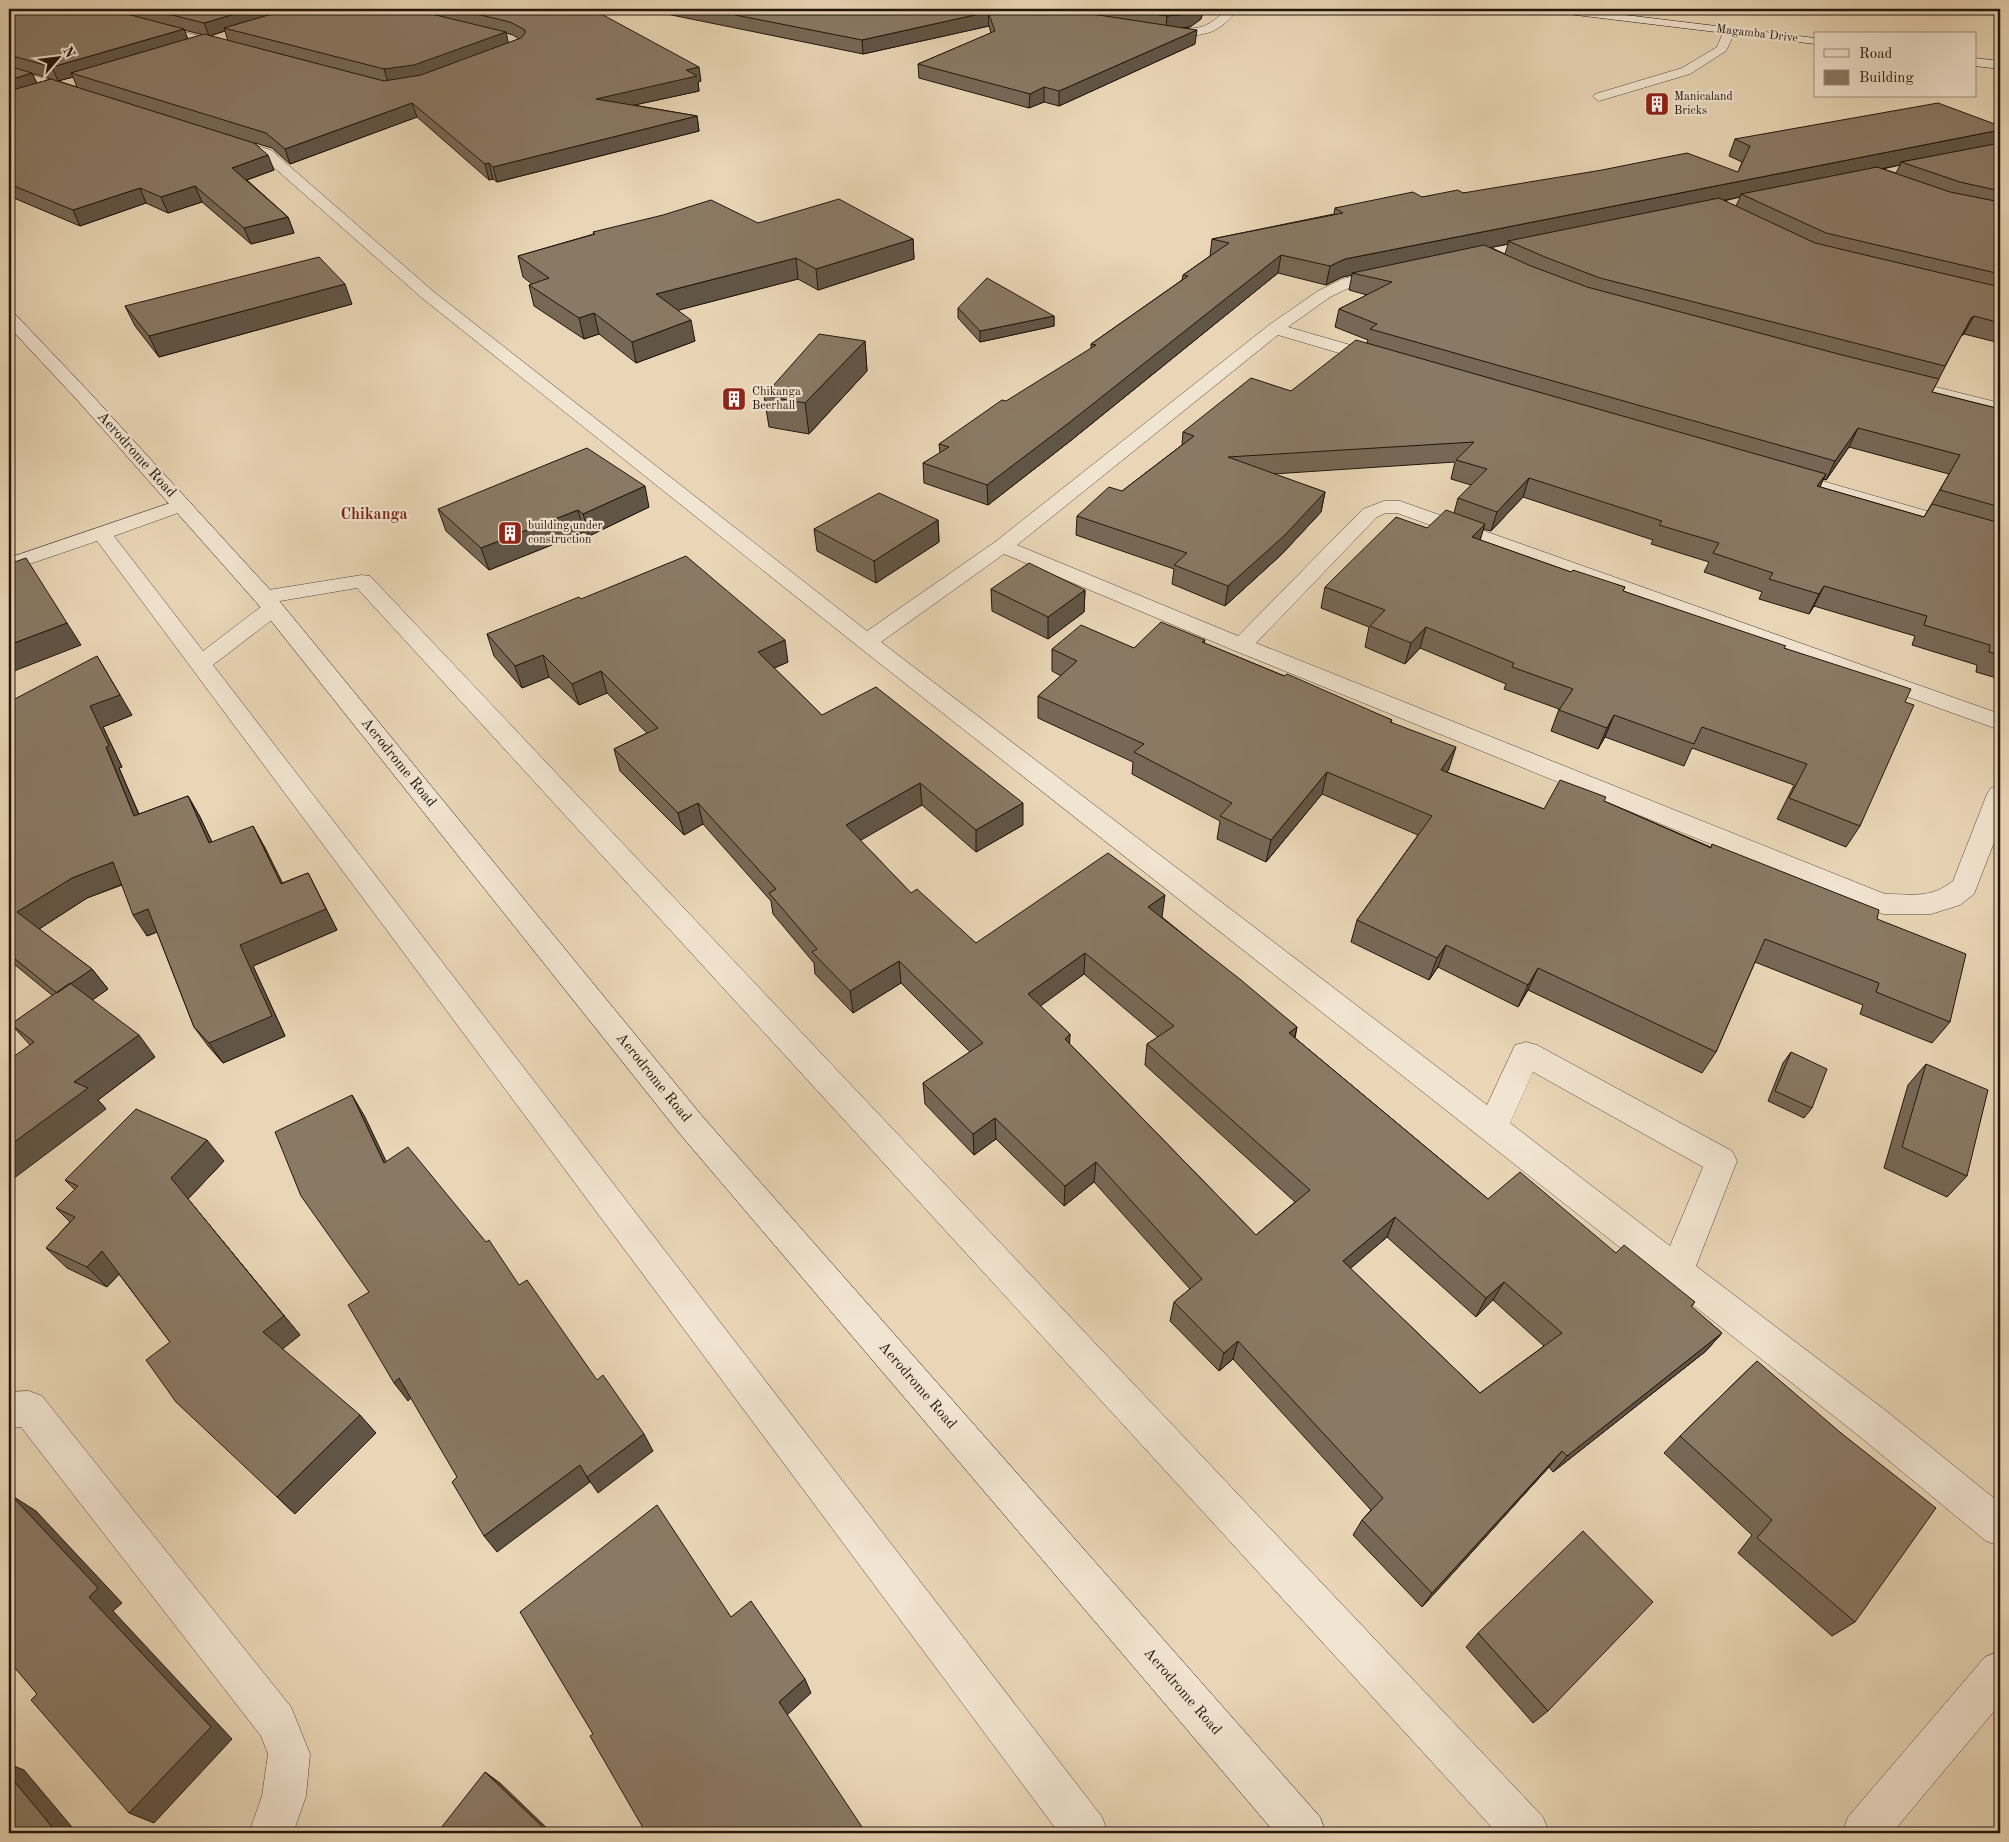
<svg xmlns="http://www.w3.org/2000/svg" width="2009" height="1842" font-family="'Old Standard TT',serif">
  <rect width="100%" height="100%" fill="#ead6b6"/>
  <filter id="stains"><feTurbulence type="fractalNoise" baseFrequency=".004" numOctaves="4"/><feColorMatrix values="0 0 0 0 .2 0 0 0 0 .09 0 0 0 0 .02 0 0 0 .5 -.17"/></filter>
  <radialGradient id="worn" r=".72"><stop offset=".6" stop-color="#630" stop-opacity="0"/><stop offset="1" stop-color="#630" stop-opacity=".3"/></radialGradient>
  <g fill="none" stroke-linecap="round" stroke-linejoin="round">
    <defs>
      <path id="street" d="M 78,9 L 95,9 L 235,45 L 237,47 L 231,50 L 79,11 Z
        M 1227,9 L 1238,9 C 1233,16 1223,26 1215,30 C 1205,36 1162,41 1154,33 C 1161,27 1196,32 1208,24 C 1215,21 1221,14 1227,9 Z
        M 1730,27 L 1736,30 L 1726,51 L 1690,74 L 1599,101 L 1593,97 L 1595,94 L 1682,68 L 1717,47 L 1724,30 Z
        M 9,68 L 81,90 L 83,93 L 77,97 L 9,76 Z
        M 234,139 L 271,150 L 434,292 L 867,631 L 995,542 L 1269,325 L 1318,291 L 1342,279 L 1386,269 L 1392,271 L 1394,274 L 1392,277 L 1353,286 L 1330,297 L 1288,327 L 1385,355 L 1388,359 L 1385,363 L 1379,364 L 1373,363 L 1278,335 L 1017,545 L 1238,636 L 1363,509 L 1384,501 L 1400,501 L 2000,714 L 2000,730 L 1397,513 L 1386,513 L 1377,517 L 1256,643 L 1885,894 C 1913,894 1930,899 1953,881 L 1987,794 L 1991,788 L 2000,785 L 2000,827 L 1974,894 L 1960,905 L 1931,914 L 1883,914 L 1233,650 L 1004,554 L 881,642 L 1487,1105 L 1515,1045 L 1526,1042 L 1537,1045 L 1732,1151 L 1737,1161 L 1696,1266 L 1885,1410 L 2000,1503 L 2000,1546 L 1986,1541 L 1859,1436 L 859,647 L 422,298 L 261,156 L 229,146 L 227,143 ZM 1533,1072 L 1703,1167 L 1670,1246 L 1510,1123 Z
        M 1543,238 L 1548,240 L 1551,243 L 1548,246 L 1462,264 L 1457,262 L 1454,259 L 1457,256 L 1462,254 Z
        M 1896,377 L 2000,403 L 2000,413 L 1890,386 L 1887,382 L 1890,378 Z
        M 1784,470 L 2000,532 L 2000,544 L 1777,480 L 1774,476 L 1777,472 Z
        M 182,499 L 189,501 L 192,505 L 189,509 L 114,536 L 203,651 L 266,603 L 256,602 L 253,597 L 256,592 L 362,575 L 370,576 L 1543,1817 L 1549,1833 L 1497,1833 L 357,588 L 274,602 L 281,603 L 284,608 L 281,613 L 213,665 L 1102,1817 L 1108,1833 L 1059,1833 L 97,541 L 9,571 L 9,558 Z
        M 29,1391 L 42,1396 L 291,1707 L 310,1754 L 306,1796 L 293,1833 L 249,1833 L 262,1796 L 268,1754 L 261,1736 L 21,1427 L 9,1428 L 9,1392 Z
        M 2000,1651 L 2000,1704 L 1892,1833 L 1842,1833 L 1848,1817 L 1985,1657 Z"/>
      <path id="secondary" d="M 1546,9 L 1576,9 L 1815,38 L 1815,44 L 1551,12 Z
        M 1975,58 L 2000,61 L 2000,69 L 1975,66 Z
        M 9,313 L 15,314 L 90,393 L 272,592 L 702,1116 L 1320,1817 L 1326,1833 L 1275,1833 L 680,1134 L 256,602 L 78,401 L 9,327 Z"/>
    </defs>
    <use href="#street" stroke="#544536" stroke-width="1"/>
    <use href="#secondary" stroke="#22150b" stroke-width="1"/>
    <use href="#street" fill="#f1e4d0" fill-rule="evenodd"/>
    <use href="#secondary" fill="#f1e4d0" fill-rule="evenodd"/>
  </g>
  <path fill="#776856" stroke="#22150b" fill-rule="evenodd" d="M 9,9 L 592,9 L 701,81 L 698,82 L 699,91 L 634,105 L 697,116 L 699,131 L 497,182 L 493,179 L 489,180 L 417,117 L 290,164 L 272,148 L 255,143 L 274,170 L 247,180 L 288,217 L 294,233 L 251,244 L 202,202 L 168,213 L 146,203 L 80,226 L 9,196 ZM 184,30 L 200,34 L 203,35 L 188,39 ZM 225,31 L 228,41 L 210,36 ZM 506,33 L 513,35 L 519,39 L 508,43 ZM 32,74 L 38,75 L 51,79 L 37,83 ZM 73,77 L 77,87 L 58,81 Z
    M 642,9 L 1207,9 L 1206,10 L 1206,12 L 1202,15 L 1201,19 L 1190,27 L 1183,28 L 1195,44 L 1059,106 L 1044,102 L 1029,108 L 919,78 L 918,64 L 991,33 L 989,26 L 863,54 Z
    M 2000,126 L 2000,343 L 1964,334 L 1961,336 L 1932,392 L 2000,409 L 2000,679 L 1976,672 L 1977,665 L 1912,645 L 1915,636 L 1814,606 L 1809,614 L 1759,599 L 1762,592 L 1704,572 L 1709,562 L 1651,544 L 1653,540 L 1523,497 L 1491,531 L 1483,529 L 1480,540 L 1571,572 L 1625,587 L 1623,591 L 1784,648 L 1905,702 L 1860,826 L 1846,847 L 1777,819 L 1794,785 L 1692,748 L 1684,766 L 1605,737 L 1598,749 L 1551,731 L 1559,709 L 1504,689 L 1506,684 L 1420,648 L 1405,664 L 1365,647 L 1369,627 L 1321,608 L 1325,587 L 1454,513 L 1458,498 L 1471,485 L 1451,479 L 1455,462 L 1273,474 L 1325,492 L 1321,512 L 1282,554 L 1225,606 L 1172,584 L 1174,569 L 1076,535 L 1077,516 L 1122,491 L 1182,445 L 1183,432 L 1291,391 L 1367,343 L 1368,340 L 1335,327 L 1339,309 L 1367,295 L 1349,290 L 1352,275 L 1342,277 L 1326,285 L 1278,273 L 1069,442 L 988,505 L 924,483 L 923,463 L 940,453 L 939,444 L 1091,349 L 1091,344 L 1182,280 L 1183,275 L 1210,256 L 1212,239 L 1334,214 L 1335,208 L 1422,197 L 1463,193 L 1738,172 L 1742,162 L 1729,156 L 1735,139 ZM 1900,165 L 1896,173 L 1883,169 ZM 1740,197 L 1736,206 L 1724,201 ZM 1508,244 L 1505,254 L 1490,247 ZM 1849,447 L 1949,474 L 1924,517 L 1820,487 L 1823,479 L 1826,480 Z
    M 758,223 L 913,239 L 914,259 L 818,290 L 798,279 L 678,310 L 695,341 L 636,363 L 599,334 L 584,339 L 534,306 L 529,285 L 532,284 L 523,277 L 518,256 L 594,234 L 593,232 Z
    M 352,304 L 159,357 L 135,326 L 125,306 Z
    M 958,308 L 1054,316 L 1054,326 L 980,342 L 958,318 Z
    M 865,341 L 867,371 L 809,434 L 769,427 L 764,396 Z
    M 649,507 L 589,536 L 584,532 L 489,570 L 446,531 L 438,509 Z
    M 938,520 L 939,542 L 876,583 L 817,551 L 814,529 Z
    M 991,589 L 1085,590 L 1084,612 L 1048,639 L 992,611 Z
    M 581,599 L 788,662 L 774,668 L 822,715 L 1023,825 L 976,852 L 922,805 L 860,840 L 911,893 L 976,943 L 1162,917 L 1297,1027 L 1295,1038 L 1488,1199 L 1616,1253 L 1695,1302 L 1691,1307 L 1722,1333 L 1706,1351 L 1553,1472 L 1549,1467 L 1422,1607 L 1353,1535 L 1362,1520 L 1371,1510 L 1233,1359 L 1219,1371 L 1170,1321 L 1174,1302 L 1190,1289 L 1094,1182 L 1064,1206 L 996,1139 L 974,1155 L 925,1104 L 923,1083 L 970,1052 L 901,983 L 853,1013 L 815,974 L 814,963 L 773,914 L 771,901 L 703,824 L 684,835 L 620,771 L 614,749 L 647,733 L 607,693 L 579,705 L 549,677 L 522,688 L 494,656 L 487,634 ZM 1084,974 L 1158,1037 L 1147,1044 L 1145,1065 L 1295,1202 L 1256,1235 L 1069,1043 L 1070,1034 L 1040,1006 ZM 1387,1237 L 1476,1317 L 1493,1300 L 1544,1346 L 1480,1393 L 1350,1268 Z
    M 1205,640 L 1204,643 L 1392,720 L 1391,722 L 1449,769 L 1447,772 L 1544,809 L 1604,801 L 1877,919 L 1950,1022 L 1932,1043 L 1860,1014 L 1863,1005 L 1755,962 L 1716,1052 L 1702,1073 L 1528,990 L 1518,1007 L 1438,967 L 1429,980 L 1351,942 L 1357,920 L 1418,835 L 1322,794 L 1266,862 L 1217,839 L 1220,821 L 1132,774 L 1133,762 L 1038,718 L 1038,696 L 1061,676 L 1052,671 L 1052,649 L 1134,648 Z
    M 9,702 L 132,715 L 103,727 L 122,767 L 119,768 L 139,814 L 188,796 L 200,817 L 212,842 L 264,846 L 282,883 L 308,873 L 337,930 L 253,966 L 285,1036 L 223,1063 L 209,1047 L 194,1027 L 157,932 L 147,936 L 122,885 L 87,898 L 39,929 L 92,969 L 108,989 L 92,1000 L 155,1057 L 98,1100 L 106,1109 L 30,1045 L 11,1024 L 53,996 L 9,960 Z
    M 1791,1052 L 1812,1108 L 1804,1118 L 1768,1101 L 1783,1063 Z
    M 1926,1064 L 1967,1176 L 1947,1197 L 1884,1168 L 1908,1085 Z
    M 224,1161 L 188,1199 L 300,1335 L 282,1349 L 376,1433 L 295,1514 L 277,1497 L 170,1342 L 119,1274 L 107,1287 L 67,1268 L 46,1248 L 70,1222 L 56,1208 L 75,1190 L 65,1180 Z
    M 1757,1361 L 1855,1622 L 1832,1636 L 1738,1553 L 1752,1535 L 1664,1453 L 1680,1436 Z
    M 1478,1633 L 1548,1711 L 1533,1723 L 1466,1647 Z"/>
  <path fill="#615546" stroke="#22150b" d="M 252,9 L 302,9 L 224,28 L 225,31 L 209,36 L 204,23 Z
    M 1198,9 L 1207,9 L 1206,10 L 1206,12 L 1202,15 L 1201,19 L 1190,27 L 1166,29 L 1167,16 Z
    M 988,12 L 989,26 L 863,54 L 862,40 Z
    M 184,29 L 189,42 L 71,73 L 73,77 L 58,81 L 52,67 Z
    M 1197,30 L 1195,44 L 1059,106 L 1059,91 Z
    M 506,32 L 509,46 L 418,79 L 388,83 L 384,69 Z
    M 699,67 L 701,81 L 698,82 L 699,91 L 598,113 L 596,99 L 686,70 Z
    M 32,73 L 39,87 L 9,96 L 9,80 Z
    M 1044,87 L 1044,102 L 1029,108 L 1030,94 Z
    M 412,103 L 417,117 L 290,164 L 285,149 Z
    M 697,116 L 699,131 L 497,182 L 493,167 Z
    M 2000,130 L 2000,144 L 1901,162 L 1900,165 L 1746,196 L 1741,194 L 1740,197 L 1513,243 L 1508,241 L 1508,244 L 1358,274 L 1352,273 L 1352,275 L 1342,277 L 1326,285 L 1330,266 L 1345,259 Z
    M 268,155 L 274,170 L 238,183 L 232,168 Z
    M 489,163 L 493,179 L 489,180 L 485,164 Z
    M 195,186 L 202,202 L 168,213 L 161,197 Z
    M 140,188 L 146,203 L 80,226 L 73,210 Z
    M 288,217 L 294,233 L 251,244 L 244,228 Z
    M 913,239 L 914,259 L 818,290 L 816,269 Z
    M 1281,255 L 1278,273 L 1069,442 L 988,505 L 987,485 Z
    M 796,258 L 798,279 L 660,315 L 656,294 Z
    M 345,284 L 352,304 L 159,357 L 149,336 Z
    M 594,313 L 599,334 L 584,339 L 579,318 Z
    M 1054,316 L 1054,326 L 980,342 L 980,331 Z
    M 1974,316 L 1964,334 L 1961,336 L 1971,318 Z
    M 691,320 L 695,341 L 636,363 L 632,342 Z
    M 865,341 L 867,371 L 809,434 L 805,403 Z
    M 1858,428 L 1849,447 L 1826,480 L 1835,461 Z
    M 1826,474 L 1817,493 L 1817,486 Z
    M 1529,478 L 1523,497 L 1491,531 L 1497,512 Z
    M 645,486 L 649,507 L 589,536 L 583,514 Z
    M 1325,492 L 1321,512 L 1282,554 L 1225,606 L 1228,586 Z
    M 578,510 L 584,532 L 489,570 L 481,548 Z
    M 938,520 L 939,542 L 876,583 L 874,561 Z
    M 1485,524 L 1479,544 L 1472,537 Z
    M 1824,586 L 1814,606 L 1809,614 L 1819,594 Z
    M 1085,590 L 1084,612 L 1048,639 L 1048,617 Z
    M 67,623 L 81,645 L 9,673 L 9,645 Z
    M 1426,627 L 1420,648 L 1405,664 L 1411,643 Z
    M 785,640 L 788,662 L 761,674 L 758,652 Z
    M 543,655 L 549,677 L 522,688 L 515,666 Z
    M 97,656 L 132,715 L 103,727 L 122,767 L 119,768 L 148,836 L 134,816 L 90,706 Z
    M 601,671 L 607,693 L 579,705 L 572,684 Z
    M 1614,715 L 1605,737 L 1598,749 L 1607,728 Z
    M 1456,747 L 1449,769 L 1434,792 L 1441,770 Z
    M 1327,772 L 1322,794 L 1266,862 L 1271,840 Z
    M 920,783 L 922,805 L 849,847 L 846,825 Z
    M 188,796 L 200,817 L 222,863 L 209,843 Z
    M 698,803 L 703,824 L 684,835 L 678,813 Z
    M 1023,803 L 1023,825 L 976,852 L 976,830 Z
    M 253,826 L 264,846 L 293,904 L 281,884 Z
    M 113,862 L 128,882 L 87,898 L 33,933 L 17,912 L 72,878 Z
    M 308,873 L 337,930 L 253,966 L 285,1036 L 223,1063 L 209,1043 L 240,945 Z
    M 1165,895 L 1162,917 L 1146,929 L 1148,907 Z
    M 148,909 L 162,930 L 147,936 L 133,915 Z
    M 1446,945 L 1438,967 L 1429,980 L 1437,958 Z
    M 1085,953 L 1084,974 L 1027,1016 L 1028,994 Z
    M 899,961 L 901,983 L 853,1013 L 850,991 Z
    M 1538,968 L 1528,990 L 1518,1007 L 1528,985 Z
    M 92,969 L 108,989 L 74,1013 L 57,993 Z
    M 1297,1027 L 1292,1048 L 1289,1033 Z
    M 1070,1034 L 1069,1055 L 1065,1039 Z
    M 139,1035 L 155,1057 L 98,1100 L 106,1109 L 9,1182 L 9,1146 L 74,1082 Z
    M 352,1095 L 365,1117 L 397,1184 L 384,1163 Z
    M 995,1118 L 996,1139 L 974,1155 L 973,1134 Z
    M 207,1140 L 224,1161 L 188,1199 L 300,1335 L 280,1351 L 263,1332 L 171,1178 Z
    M 1096,1162 L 1094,1182 L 1064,1206 L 1065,1186 Z
    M 1395,1217 L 1387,1237 L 1336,1281 L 1343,1261 Z
    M 102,1251 L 122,1271 L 107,1287 L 87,1267 Z
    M 1504,1282 L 1493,1300 L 1476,1317 L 1486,1298 Z
    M 1722,1333 L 1706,1351 L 1553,1472 L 1567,1456 Z
    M 1238,1341 L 1233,1359 L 1219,1371 L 1224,1353 Z
    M 399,1378 L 413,1396 L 408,1401 L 394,1383 Z
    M 360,1415 L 376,1433 L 295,1514 L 277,1497 Z
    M 644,1434 L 653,1451 L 598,1493 L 587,1477 Z
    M 1562,1451 L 1549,1467 L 1422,1607 L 1432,1593 Z
    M 580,1465 L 590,1482 L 497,1552 L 484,1536 Z
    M 11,1495 L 36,1511 L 122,1603 L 113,1611 L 232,1739 L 154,1823 L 129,1813 L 89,1597 Z
    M 805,1679 L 811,1693 L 786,1716 L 779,1702 Z
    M 9,1764 L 24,1770 L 77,1833 L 57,1833 L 9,1775 Z
    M 485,1772 L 500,1783 L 552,1833 L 549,1833 Z"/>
  <path fill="#8a7964" stroke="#22150b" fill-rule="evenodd" d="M 9,9 L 108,9 L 184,29 L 52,67 L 9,55 Z
    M 148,9 L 252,9 L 204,23 Z
    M 289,9 L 411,9 L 506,32 L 414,65 L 384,69 L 224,28 Z
    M 455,9 L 592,9 L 699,67 L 686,70 L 697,76 L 596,99 L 697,116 L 493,167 L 489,163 L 485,164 L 412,103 L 285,149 L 266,133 L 71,73 L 204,34 L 384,81 L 421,75 L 521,38 L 525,33 L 525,30 L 510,22 Z
    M 705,9 L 1059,9 L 1197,30 L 1059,91 L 1044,87 L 1030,94 L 918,64 L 995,31 L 988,12 L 862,40 Z
    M 1121,9 L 1198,9 L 1191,14 L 1167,16 Z
    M 9,66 L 32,73 L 9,80 Z
    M 51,79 L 254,143 L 268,155 L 232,168 L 288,217 L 244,228 L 195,186 L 161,197 L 140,188 L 73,210 L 9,184 L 9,91 Z
    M 1938,103 L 2000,126 L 2000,130 L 1345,259 L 1330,266 L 1281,255 L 1070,422 L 987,485 L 923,463 L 949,447 L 939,444 L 1002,400 L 1006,401 L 1096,345 L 1091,344 L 1188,276 L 1183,275 L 1229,243 L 1212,239 L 1343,213 L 1335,208 L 1413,192 L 1422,197 L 1458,190 L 1463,193 L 1602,170 L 1687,153 L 1738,172 L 1750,146 L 1735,139 Z
    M 2000,143 L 2000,191 L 1960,182 L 1901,162 Z
    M 1877,167 L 1950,192 L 2000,202 L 2000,274 L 1826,233 L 1741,194 Z
    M 1719,198 L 1815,243 L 2000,287 L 2000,323 L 1974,316 L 1971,318 L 1945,366 L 1600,278 L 1545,257 L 1508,241 Z
    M 839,199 L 913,239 L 816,269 L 796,258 L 656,294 L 691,320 L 632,342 L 594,313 L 579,318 L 529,285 L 549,278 L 518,256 L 595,234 L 593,232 L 663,215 L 711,200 L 758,223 Z
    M 1484,245 L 1531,266 L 1587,287 L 1842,355 L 1939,379 L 1932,392 L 2000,409 L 2000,507 L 1940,490 L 1960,455 L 1858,428 L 1835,461 L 1370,329 L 1377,324 L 1339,309 L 1392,282 L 1352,273 Z
    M 319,257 L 345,284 L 149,336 L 125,306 Z
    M 987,278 L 1054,316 L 980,331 L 958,308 Z
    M 819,334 L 865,341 L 805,403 L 764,396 Z
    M 1356,340 L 1826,474 L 1817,486 L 1924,517 L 1932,504 L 2000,523 L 2000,655 L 1989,652 L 1990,645 L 1924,625 L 1927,616 L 1824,586 L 1819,594 L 1769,579 L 1773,573 L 1713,553 L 1719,543 L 1659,525 L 1662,521 L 1529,478 L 1497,512 L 1458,498 L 1487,469 L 1456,460 L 1474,442 L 1228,457 L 1325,492 L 1285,535 L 1228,586 L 1174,565 L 1187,553 L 1077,516 L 1109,487 L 1122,491 L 1194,436 L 1183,432 L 1251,378 L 1291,391 Z
    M 587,448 L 645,486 L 583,514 L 578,510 L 481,548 L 438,509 Z
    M 879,493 L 938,520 L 874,561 L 814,529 Z
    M 1446,510 L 1485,524 L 1472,537 L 1571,572 L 1573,570 L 1625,587 L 1623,591 L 1786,646 L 1784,648 L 1911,689 L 1905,702 L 1914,705 L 1860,826 L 1789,798 L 1807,764 L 1702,727 L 1694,744 L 1614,715 L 1607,728 L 1559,710 L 1573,689 L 1512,667 L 1514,663 L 1426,627 L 1411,643 L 1370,626 L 1385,610 L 1325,587 L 1396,517 L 1427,528 Z
    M 686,556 L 785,640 L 758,652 L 822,715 L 876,687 L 1023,803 L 976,830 L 920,783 L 846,825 L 911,893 L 917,889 L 976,943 L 1108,853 L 1165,895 L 1148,907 L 1241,980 L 1297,1027 L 1289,1033 L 1488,1199 L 1520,1172 L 1616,1253 L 1624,1245 L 1695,1302 L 1691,1306 L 1722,1333 L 1567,1456 L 1562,1451 L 1432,1593 L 1362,1520 L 1383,1498 L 1238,1341 L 1224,1353 L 1174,1302 L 1202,1279 L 1096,1162 L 1065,1186 L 995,1118 L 973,1134 L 923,1083 L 983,1043 L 899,961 L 850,991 L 812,952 L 817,949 L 769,893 L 776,889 L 698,803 L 678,813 L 614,749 L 658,728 L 601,671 L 572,684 L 543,655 L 515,666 L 487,634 L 579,597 L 581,599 ZM 1085,953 L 1174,1026 L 1147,1044 L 1310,1190 L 1256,1235 L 1065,1039 L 1070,1034 L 1028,994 ZM 1395,1217 L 1486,1298 L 1504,1282 L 1562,1333 L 1480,1393 L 1343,1261 Z
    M 26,558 L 67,623 L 9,645 L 9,564 Z
    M 1029,563 L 1085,590 L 1048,617 L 991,589 Z
    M 1161,622 L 1205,640 L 1202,642 L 1284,676 L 1287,674 L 1392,720 L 1390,722 L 1456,747 L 1441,770 L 1544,809 L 1560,780 L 1606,797 L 1604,801 L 1711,848 L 1712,844 L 1879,910 L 1877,919 L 1966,954 L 1950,1022 L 1876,992 L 1879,983 L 1765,939 L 1716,1052 L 1538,968 L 1528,985 L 1446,945 L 1437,958 L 1357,920 L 1432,816 L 1327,772 L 1271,840 L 1220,816 L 1232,803 L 1134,752 L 1144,744 L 1038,696 L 1077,661 L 1052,649 L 1081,625 L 1134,648 Z
    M 97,656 L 120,695 L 90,706 L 109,746 L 106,747 L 134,816 L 188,796 L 209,843 L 253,826 L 281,884 L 308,873 L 326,909 L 240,945 L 272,1016 L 209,1043 L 194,1027 L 148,909 L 133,915 L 113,862 L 72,878 L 17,912 L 92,969 L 57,993 L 9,954 L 9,702 Z
    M 70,983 L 139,1035 L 74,1082 L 88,1088 L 9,1146 L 9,1060 L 34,1042 L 11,1024 Z
    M 1791,1052 L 1827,1069 L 1812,1108 L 1775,1091 Z
    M 1926,1064 L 1988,1090 L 1967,1176 L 1902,1147 Z
    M 352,1095 L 384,1163 L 408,1147 L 486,1242 L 489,1240 L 519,1285 L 527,1280 L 597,1380 L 603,1375 L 644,1434 L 587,1477 L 580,1465 L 484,1536 L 452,1482 L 457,1477 L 399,1378 L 394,1383 L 348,1305 L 369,1292 L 301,1196 L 275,1132 Z
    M 136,1109 L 207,1140 L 171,1178 L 284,1316 L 263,1332 L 360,1415 L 277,1497 L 176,1402 L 146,1360 L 170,1342 L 102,1251 L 87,1267 L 46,1248 L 75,1217 L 56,1208 L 78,1186 L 65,1180 Z
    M 1757,1361 L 1841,1433 L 1936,1508 L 1855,1622 L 1757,1538 L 1772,1520 L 1680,1436 Z
    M 11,1495 L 98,1588 L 89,1597 L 211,1727 L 129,1813 L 31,1700 L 37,1694 L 9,1661 L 9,1497 Z
    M 657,1505 L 731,1617 L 751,1601 L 805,1679 L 779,1702 L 866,1833 L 646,1833 L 590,1736 L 593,1734 L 520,1612 Z
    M 1583,1531 L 1653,1602 L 1548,1711 L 1478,1633 Z
    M 485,1772 L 549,1833 L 437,1833 Z
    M 9,1775 L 57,1833 L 9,1833 Z"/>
  <defs>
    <symbol id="building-square" viewBox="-11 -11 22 22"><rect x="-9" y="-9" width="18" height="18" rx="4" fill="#8f2418" stroke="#f1e4d0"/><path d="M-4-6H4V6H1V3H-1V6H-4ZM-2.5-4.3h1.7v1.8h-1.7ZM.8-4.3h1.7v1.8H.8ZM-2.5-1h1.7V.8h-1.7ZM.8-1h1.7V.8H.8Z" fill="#fff"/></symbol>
  </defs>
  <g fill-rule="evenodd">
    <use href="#building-square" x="1643" y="90" width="28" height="28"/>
    <use href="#building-square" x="720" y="385" width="28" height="28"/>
    <use href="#building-square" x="496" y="519" width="28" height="28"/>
  </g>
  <g text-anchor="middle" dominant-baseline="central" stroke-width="4.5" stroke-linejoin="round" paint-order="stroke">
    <g font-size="12" fill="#22150b" stroke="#f1e4d0">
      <text transform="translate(1757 34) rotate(7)">Magamba Drive</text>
    </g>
    <g font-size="12" fill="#22150b" stroke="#f1e4d0" text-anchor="start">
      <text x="1674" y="97">Manicaland<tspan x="1674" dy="14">Bricks</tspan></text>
      <text x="752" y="392">Chikanga<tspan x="752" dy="14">Beerhall</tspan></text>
      <text x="528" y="526">building under<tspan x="528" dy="14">construction</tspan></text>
    </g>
    <g font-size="15" fill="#22150b" stroke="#f1e4d0">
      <text transform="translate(136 455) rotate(48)">Aerodrome Road</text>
      <text transform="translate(398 763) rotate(51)">Aerodrome Road</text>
      <text transform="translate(653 1078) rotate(51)">Aerodrome Road</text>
      <text transform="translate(917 1386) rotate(49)">Aerodrome Road</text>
      <text transform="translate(1182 1692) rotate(49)">Aerodrome Road</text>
    </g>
    <g font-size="16" font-weight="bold" fill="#7a1f14" stroke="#f1e4d0">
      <text x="374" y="515">Chikanga</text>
    </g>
  </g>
  <rect width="2009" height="1842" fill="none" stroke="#ead6b6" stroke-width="30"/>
  <rect x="10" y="10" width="1989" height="1822" fill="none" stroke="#22150b" stroke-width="2.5"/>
  <rect x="15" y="15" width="1979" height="1812" fill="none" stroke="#22150b"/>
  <rect x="1814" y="32" width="162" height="65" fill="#f1e4d0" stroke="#9e9181"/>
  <rect x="1824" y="49" width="25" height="8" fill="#f1e4d0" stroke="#9e9181"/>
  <text x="1859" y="58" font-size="15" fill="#22150b">Road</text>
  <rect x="1824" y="70" width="25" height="15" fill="#8a7964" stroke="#9e9181"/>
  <text x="1859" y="82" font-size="15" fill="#22150b">Building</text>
  <g transform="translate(58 58) rotate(62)" stroke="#f1e4d0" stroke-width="4" paint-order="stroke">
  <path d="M0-4L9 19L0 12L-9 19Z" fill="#22150b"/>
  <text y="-8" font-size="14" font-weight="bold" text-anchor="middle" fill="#22150b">N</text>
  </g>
  <rect width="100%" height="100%" filter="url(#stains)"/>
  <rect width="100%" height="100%" fill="url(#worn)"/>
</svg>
